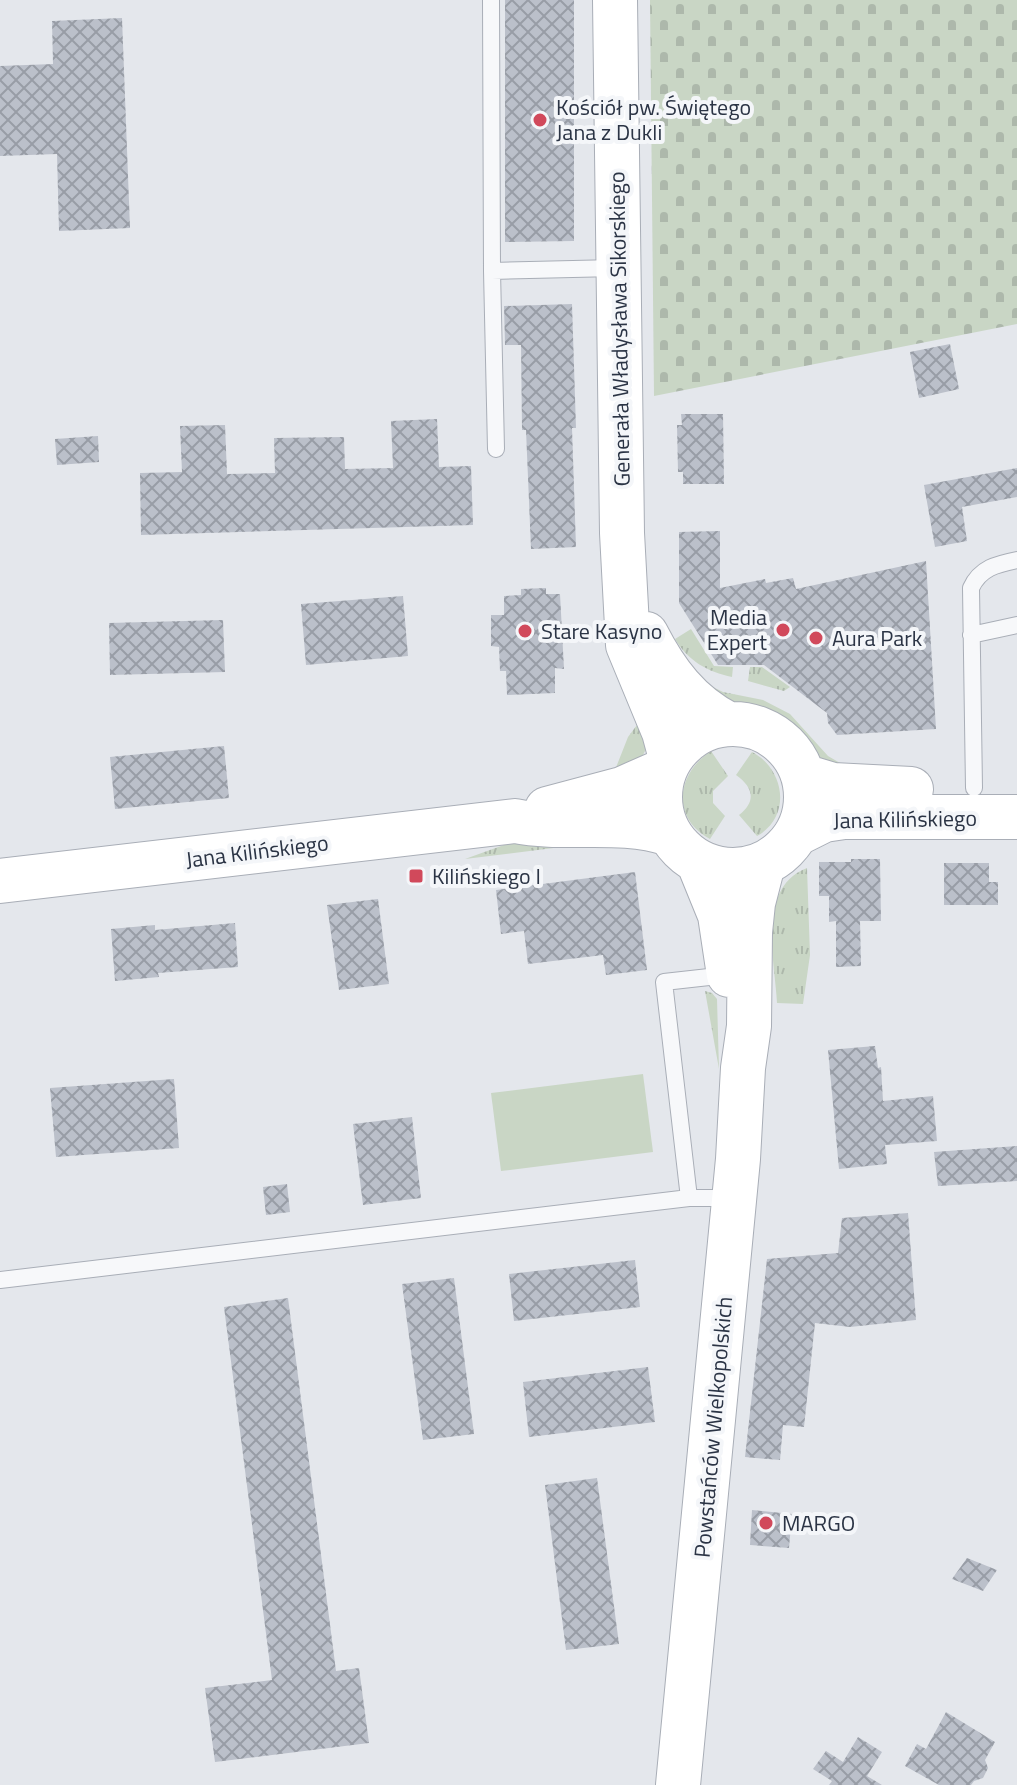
<svg xmlns="http://www.w3.org/2000/svg" width="1017" height="1785" font-family="'Titillium Web',sans-serif">
  <defs>
    <pattern id="grass-tufts" width="24" height="20" patternUnits="userSpaceOnUse" patternTransform="scale(2)"><rect width="24" height="20" fill="#c9d6c5"/><path d="M3 7l-1-3M5 7V3M7 7l1-3M15 17l-1-3M17 17v-4M19 17l1-3" fill="none" stroke="#adb8ab"/></pattern>
    <pattern id="cemetery-stones" width="16" height="16" patternUnits="userSpaceOnUse" patternTransform="scale(2)"><rect width="16" height="16" fill="#c9d6c5"/><path d="M2 7V4a2 2 0 0 1 4 0v3zM10 15v-3a2 2 0 0 1 4 0v3z" fill="#adb8ab"/></pattern>
    <pattern id="building-cross-hatch" width="8" height="8" patternUnits="userSpaceOnUse" patternTransform="scale(2)"><rect width="8" height="8" fill="#bbc0ca"/><path d="M0 0l8 8M0 8l8-8" fill="none" stroke="#989da6"/></pattern>
  </defs>
  <rect width="100%" height="100%" fill="#e4e7ec"/>
  <path fill="url(#grass-tufts)" d="M 691,629 L 714,666 L 733,667 L 732,677 C 708,672 688,661 675,639 Z
    M 750,667 L 762,667 L 790,687 L 784,691 L 748,681 Z
    M 709,685 L 723,692 L 763,700 L 790,714 L 828,756 L 847,767 L 815,759 L 786,725 L 755,710 L 732,706 Z
    M 640,721 L 646,749 L 642,757 L 615,770 L 628,737 Z
    M 711,751 L 728,776 L 713,791 L 713,803 L 725,816 L 710,839 C 671,818 676,774 711,751 Z
    M 752,752 C 785,769 792,817 757,836 L 739,815 C 757,801 753,787 736,775 Z
    M 518,840 L 593,843 L 465,859 Z
    M 807,868 L 810,955 L 803,1004 L 777,1003 C 775,962 756,887 807,868 Z
    M 705,991 L 712,993 L 717,999 L 719,1069 Z"/>
  <path fill="url(#cemetery-stones)" d="M 650,0 L 1017,0 L 1017,324 L 654,396 Z"/>
  <path fill="#c9d6c5" d="M 643,1074 L 653,1152 L 501,1171 L 491,1093 Z"/>
  <path fill="url(#building-cross-hatch)" d="M 505,0 L 574,0 L 574,241 L 505,242 Z
    M 122,18 L 130,228 L 59,231 L 57,154 L 0,156 L 0,66 L 53,64 L 52,21 Z
    M 572,304 L 576,428 L 572,428 L 576,547 L 531,549 L 526,430 L 522,430 L 521,345 L 505,345 L 504,306 Z
    M 950,344 L 959,389 L 919,398 L 910,352 Z
    M 681,414 L 723,414 L 724,484 L 683,484 L 683,472 L 678,472 L 677,425 L 682,425 Z
    M 437,419 L 439,467 L 471,466 L 473,525 L 141,535 L 140,473 L 182,472 L 180,426 L 225,425 L 227,474 L 275,473 L 274,438 L 344,437 L 345,469 L 393,468 L 391,421 Z
    M 98,436 L 99,462 L 57,465 L 55,439 Z
    M 1017,468 L 1017,497 L 962,507 L 967,541 L 935,547 L 924,485 Z
    M 720,531 L 720,588 L 765,579 L 766,583 L 793,578 L 796,589 L 926,561 L 936,729 L 837,735 L 828,723 L 827,713 L 764,665 L 718,665 L 679,603 L 679,532 Z
    M 546,588 L 546,594 L 560,594 L 564,669 L 555,668 L 555,693 L 507,695 L 506,671 L 500,671 L 499,647 L 491,646 L 491,615 L 504,615 L 504,596 L 521,595 L 521,589 Z
    M 403,596 L 408,656 L 306,665 L 301,604 Z
    M 223,620 L 225,672 L 110,675 L 109,623 Z
    M 224,746 L 229,798 L 115,809 L 110,757 Z
    M 851,859 L 880,859 L 881,921 L 860,921 L 861,966 L 836,967 L 836,921 L 829,922 L 829,896 L 819,896 L 819,862 L 851,862 Z
    M 944,863 L 989,863 L 989,882 L 998,882 L 998,905 L 944,905 Z
    M 635,872 L 647,970 L 606,975 L 603,955 L 528,964 L 524,931 L 501,934 L 496,890 Z
    M 378,899 L 389,984 L 339,990 L 327,905 Z
    M 235,923 L 238,967 L 158,973 L 159,977 L 115,981 L 111,929 L 155,925 L 155,930 Z
    M 875,1046 L 878,1068 L 881,1067 L 883,1101 L 933,1096 L 937,1141 L 885,1145 L 887,1164 L 839,1169 L 828,1050 Z
    M 174,1079 L 179,1148 L 56,1157 L 50,1088 Z
    M 412,1117 L 421,1198 L 363,1205 L 353,1124 Z
    M 1017,1146 L 1017,1181 L 938,1186 L 934,1152 Z
    M 287,1184 L 290,1212 L 266,1215 L 263,1187 Z
    M 908,1213 L 916,1320 L 850,1327 L 815,1323 L 804,1427 L 783,1425 L 780,1460 L 745,1457 L 767,1259 L 838,1253 L 842,1218 Z
    M 635,1260 L 640,1307 L 514,1321 L 509,1274 Z
    M 454,1278 L 474,1434 L 423,1440 L 402,1284 Z
    M 288,1298 L 336,1671 L 359,1668 L 369,1743 L 215,1762 L 205,1688 L 272,1680 L 224,1307 Z
    M 648,1367 L 655,1422 L 529,1437 L 523,1382 Z
    M 597,1478 L 619,1644 L 566,1650 L 545,1485 Z
    M 752,1510 L 792,1514 L 789,1548 L 750,1545 Z
    M 967,1558 L 997,1570 L 983,1591 L 952,1579 Z
    M 946,1712 L 995,1742 L 985,1760 L 988,1768 L 983,1778 L 974,1781 L 971,1785 L 939,1785 L 905,1766 L 917,1744 L 926,1749 Z
    M 858,1737 L 882,1752 L 867,1776 L 882,1785 L 829,1785 L 832,1781 L 813,1769 L 826,1751 L 843,1762 Z"/>
  <g fill="none" stroke-linecap="round" stroke-linejoin="round">
    <defs>
      <path id="lane" d="M 491,0 L 492,271 L 616,268
        M 492,271 L 496,449
        M 971,635 L 1017,625
        M 974,788 L 971,588 C 980,568 997,564 1017,560
        M 727,975 L 664,982 L 689,1198 L 733,1198
        M 0,1280 L 689,1198"/>
      <path id="secondary" d="M 615,0 L 622,533 L 628,645 L 664,732 L 671,758
        M 646,634 C 666,673 689,704 728,724
        M660 797a73 73 0 1 1 146 0a73 73 0 1 1-146 0Z
        M 803,776 L 833,785 L 911,789
        M 547,809 L 622,789 L 665,770
        M 796,834 L 824,820 L 844,817 L 1017,817
        M 698,861 L 720,915 L 729,975
        M 0,881 L 515,821 C 566,831 619,817 670,834
        M 678,1785 L 738,1159 L 743,1068 L 749,1026 L 750,932 L 753,903 L 763,864"/>
    </defs>
    <use href="#lane" stroke="#a9aeb7" stroke-width="18"/>
    <use href="#secondary" stroke="#a9aeb7" stroke-width="46"/>
    <use href="#lane" stroke="#f7f8fa" stroke-width="16"/>
    <use href="#secondary" stroke="#fff" stroke-width="44"/>
  </g>
  <g fill="#d1495b" stroke="#f4f6f9" stroke-width="3">
    <circle cx="540" cy="120" r="8"/>
    <circle cx="783" cy="630" r="8"/>
    <circle cx="525" cy="631" r="8"/>
    <circle cx="816" cy="638" r="8"/>
    <rect x="408" y="868" width="16" height="16" rx="4"/>
    <circle cx="766" cy="1523" r="8"/>
  </g>
  <g text-anchor="middle" dominant-baseline="central" stroke-width="8" stroke-linejoin="round" paint-order="stroke">
    <g font-size="22" fill="#2b3445" stroke="#f4f6f9" text-anchor="start">
      <text x="556" y="107">Kościół pw. Świętego<tspan x="556" dy="25">Jana z Dukli</tspan></text>
      <text x="767" y="617" text-anchor="end">Media<tspan x="767" dy="25">Expert</tspan></text>
      <text x="541" y="631">Stare Kasyno</text>
      <text x="832" y="638">Aura Park</text>
      <text x="432" y="876">Kilińskiego I</text>
      <text x="782" y="1523">MARGO</text>
    </g>
    <g font-size="22" fill="#2b3445" stroke="#f4f6f9">
      <text transform="translate(619 329) rotate(-91)">Generała Władysława Sikorskiego</text>
      <text transform="translate(905 819) rotate(-1)">Jana Kilińskiego</text>
      <text transform="translate(257 851) rotate(-7)">Jana Kilińskiego</text>
      <text transform="translate(713 1427) rotate(-85)">Powstańców Wielkopolskich</text>
    </g>
  </g>
</svg>
